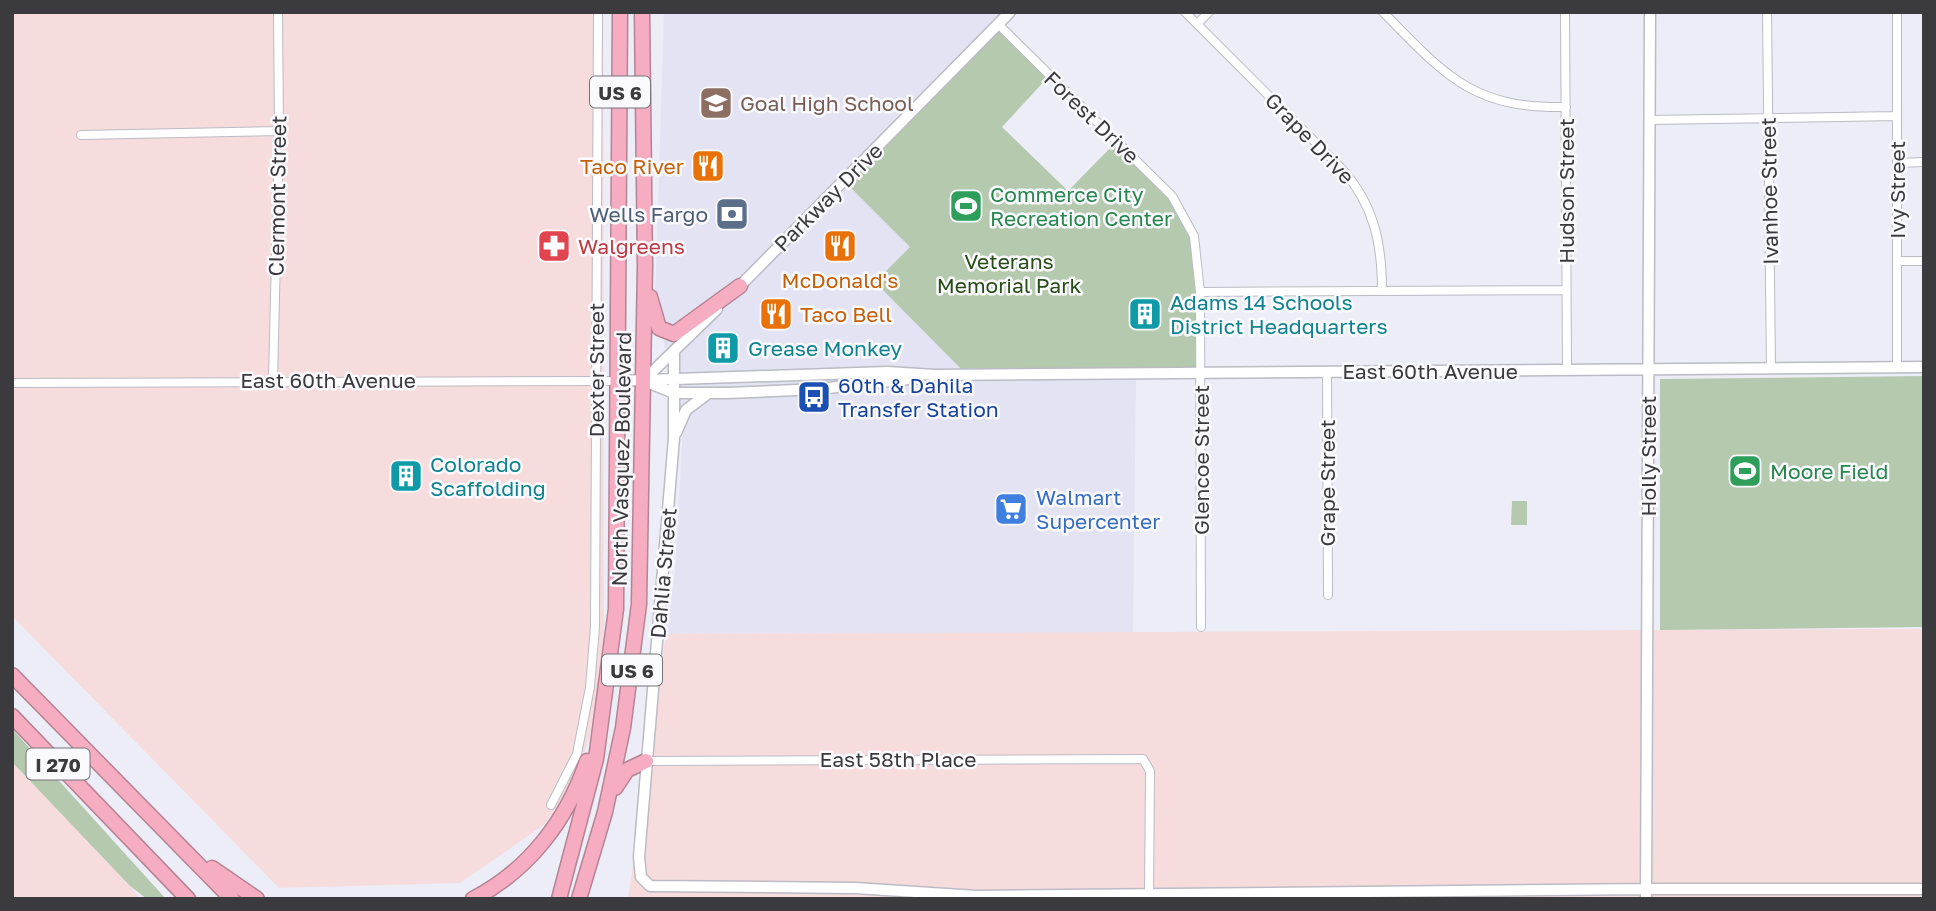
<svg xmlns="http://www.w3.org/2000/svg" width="1936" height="911" font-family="'Golos Text',sans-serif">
  <rect width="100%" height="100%" fill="#ecedf6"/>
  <path fill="#e3e3f4" d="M 664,12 L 1010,12 L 844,181 L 910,247 L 875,282 L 1136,377 L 1133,633 L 666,634 L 675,573 L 683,425 L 655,303 Z"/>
  <path fill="#f7dcde" d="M 12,12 L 603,12 L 604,633 L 594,723 L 575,781 L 544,825 L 460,883 L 279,888 L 12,616 Z
    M 1924,629 L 1924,899 L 628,899 L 666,634 Z
    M 12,762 L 130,886 L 140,899 L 12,899 Z"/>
  <path fill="#b5c9ae" d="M 999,25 L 1050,75 L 1002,127 L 1068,191 L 1118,140 L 1172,196 L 1194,236 L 1201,373 L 967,375 L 875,282 L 910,247 L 844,181 Z
    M 1924,376 L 1924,627 L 1660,630 L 1660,379 Z
    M 1512,501 L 1527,501 L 1527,525 L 1511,525 Z
    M 14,731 L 166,899 L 147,899 L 130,886 L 12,762 Z"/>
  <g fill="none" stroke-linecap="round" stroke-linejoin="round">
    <defs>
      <path id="street" d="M 1185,12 L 1342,169 C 1374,205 1382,243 1382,291
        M 1383,12 C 1445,75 1472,109 1566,107
        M 1565,12 L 1567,370
        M 1767,12 L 1771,369
        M 1897,12 L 1897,367
        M 1197,24 L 1209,12
        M 999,25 L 1172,196 L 1194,236 L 1200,292 L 1201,627
        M 1649,120 L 1897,116
        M 81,135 L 279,131
        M 1897,163 L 1924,162
        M 1897,261 L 1924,261
        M 1200,292 L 1566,290
        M 1327,372 L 1328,595
        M 273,380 L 279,131 L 278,12
        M 12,383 L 617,381
        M 646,761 L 1143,759 L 1150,771 L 1149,896
        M 551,805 L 577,754 L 590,687 L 595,627 L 598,12"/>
      <path id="secondary" d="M 736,290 L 1010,12
        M 674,352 L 674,438 L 639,857 L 641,877 L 650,886 L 855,888 L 977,896 L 1646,889 L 1924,889
        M 644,380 L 717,309
        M 617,381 L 888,372 L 935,375 L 1924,367
        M 647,382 L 674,393 L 727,393 L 819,389 L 918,378
        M 676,433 L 686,410 L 706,395
        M 1646,899 L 1650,12"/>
      <path id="highway" d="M 650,297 L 659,328 L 674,334 L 740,286
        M 12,675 L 232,899
        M 12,716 L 188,899
        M 615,788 L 627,770 L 646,761
        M 212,868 L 257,899
        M 473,899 C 529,870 567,820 587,761
        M 559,899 L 596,759 L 616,609 L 620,12
        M 579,899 L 605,812 L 623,728 L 639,604 L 645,266 L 642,12"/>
    </defs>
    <use href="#street" stroke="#bbbbc4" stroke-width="10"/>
    <use href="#secondary" stroke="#bbbbc4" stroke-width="13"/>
    <use href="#highway" stroke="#b58494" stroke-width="17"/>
    <use href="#street" stroke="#fff" stroke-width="8"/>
    <use href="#secondary" stroke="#fff" stroke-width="10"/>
    <use href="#highway" stroke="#f6acc1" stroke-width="14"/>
  </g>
  <defs>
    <symbol id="school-square" viewBox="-11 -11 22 22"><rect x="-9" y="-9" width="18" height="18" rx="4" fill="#8d6e63" stroke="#fafafe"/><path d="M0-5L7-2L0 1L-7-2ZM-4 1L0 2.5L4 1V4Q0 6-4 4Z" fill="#fff"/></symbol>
    <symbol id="restaurant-square" viewBox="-11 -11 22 22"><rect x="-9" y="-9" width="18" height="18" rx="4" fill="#e8710a" stroke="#fafafe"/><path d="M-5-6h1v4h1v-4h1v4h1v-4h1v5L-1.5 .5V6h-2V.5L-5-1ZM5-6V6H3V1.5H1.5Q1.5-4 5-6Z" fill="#fff"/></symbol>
    <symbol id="stadium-square" viewBox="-11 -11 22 22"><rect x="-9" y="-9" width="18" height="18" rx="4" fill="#2e9e5b" stroke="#fafafe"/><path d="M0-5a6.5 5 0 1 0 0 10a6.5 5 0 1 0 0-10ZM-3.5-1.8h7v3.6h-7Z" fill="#fff"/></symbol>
    <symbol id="bank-square" viewBox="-11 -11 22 22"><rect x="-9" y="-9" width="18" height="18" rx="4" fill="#5c6f8a" stroke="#fafafe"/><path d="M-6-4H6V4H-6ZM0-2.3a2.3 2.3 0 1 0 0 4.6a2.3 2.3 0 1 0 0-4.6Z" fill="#fff"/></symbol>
    <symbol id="pharmacy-square" viewBox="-11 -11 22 22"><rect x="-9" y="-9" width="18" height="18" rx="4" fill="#e0444e" stroke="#fafafe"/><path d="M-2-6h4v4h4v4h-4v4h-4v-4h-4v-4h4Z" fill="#fff"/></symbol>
    <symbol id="building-square" viewBox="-11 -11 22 22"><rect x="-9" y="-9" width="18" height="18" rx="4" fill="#0f9aa8" stroke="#fafafe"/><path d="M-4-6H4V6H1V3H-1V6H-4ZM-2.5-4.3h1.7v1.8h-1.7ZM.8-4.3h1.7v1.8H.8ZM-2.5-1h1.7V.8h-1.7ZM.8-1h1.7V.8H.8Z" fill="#fff"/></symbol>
    <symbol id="bus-square" viewBox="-11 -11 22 22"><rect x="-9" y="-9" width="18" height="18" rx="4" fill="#1a4fb4" stroke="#fafafe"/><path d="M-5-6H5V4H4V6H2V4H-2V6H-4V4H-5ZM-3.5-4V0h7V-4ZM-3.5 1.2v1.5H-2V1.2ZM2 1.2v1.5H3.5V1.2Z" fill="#fff"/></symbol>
    <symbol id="supermarket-square" viewBox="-11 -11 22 22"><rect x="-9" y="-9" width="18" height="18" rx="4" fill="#3f7fe0" stroke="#fafafe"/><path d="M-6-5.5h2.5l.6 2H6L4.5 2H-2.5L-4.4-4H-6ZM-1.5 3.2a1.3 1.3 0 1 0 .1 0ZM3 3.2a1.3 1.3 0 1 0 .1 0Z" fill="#fff"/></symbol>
  </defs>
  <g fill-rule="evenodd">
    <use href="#school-square" x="697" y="84" width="38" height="38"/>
    <use href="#restaurant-square" x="689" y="147" width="38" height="38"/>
    <use href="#stadium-square" x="947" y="187" width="38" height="38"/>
    <use href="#bank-square" x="713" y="195" width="38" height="38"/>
    <use href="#pharmacy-square" x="535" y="227" width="38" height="38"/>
    <use href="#restaurant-square" x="821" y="227" width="38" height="38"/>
    <use href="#restaurant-square" x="757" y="295" width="38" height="38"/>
    <use href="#building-square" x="1126" y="295" width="38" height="38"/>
    <use href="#building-square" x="704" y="329" width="38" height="38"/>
    <use href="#bus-square" x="795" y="378" width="38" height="38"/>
    <use href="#stadium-square" x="1726" y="452" width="38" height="38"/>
    <use href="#building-square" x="387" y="457" width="38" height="38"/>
    <use href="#supermarket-square" x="992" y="490" width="38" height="38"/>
  </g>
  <g text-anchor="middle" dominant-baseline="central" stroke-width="5" stroke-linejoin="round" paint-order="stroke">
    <g fill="#fafafe" stroke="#747478" stroke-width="2">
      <rect x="590" y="76.5" width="60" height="31" rx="5"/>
      <rect x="602" y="654.5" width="60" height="31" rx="5"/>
      <rect x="26.5" y="748.5" width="63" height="31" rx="5"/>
    </g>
    <g font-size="19" font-weight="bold" fill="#3b3b3f">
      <text x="620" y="92">US 6</text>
      <text x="632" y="670">US 6</text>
      <text x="58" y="764">I 270</text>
    </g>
    <g font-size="21" fill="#785e54" stroke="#fafafe" text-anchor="start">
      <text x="740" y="103">Goal High School</text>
    </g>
    <g font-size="21" fill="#3b3b3f" stroke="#fafafe">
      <text transform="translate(1092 117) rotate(44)">Forest Drive</text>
      <text transform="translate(1310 138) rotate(46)">Grape Drive</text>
      <text transform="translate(1897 190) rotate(-90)">Ivy Street</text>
      <text transform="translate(1566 191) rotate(-90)">Hudson Street</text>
      <text transform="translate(1769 191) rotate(-91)">Ivanhoe Street</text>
      <text transform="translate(277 196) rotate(-89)">Clermont Street</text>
      <text transform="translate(828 197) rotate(-45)">Parkway Drive</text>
      <text transform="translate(596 370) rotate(-90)">Dexter Street</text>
      <text x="1430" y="371">East 60th Avenue</text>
      <text x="328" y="380">East 60th Avenue</text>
      <text transform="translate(1648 456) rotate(-90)">Holly Street</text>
      <text transform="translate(621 459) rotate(-89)">North Vasquez Boulevard</text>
      <text transform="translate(1201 460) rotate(-90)">Glencoe Street</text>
      <text transform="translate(1327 483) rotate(-90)">Grape Street</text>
      <text transform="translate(663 573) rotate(-85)">Dahlia Street</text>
      <text x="898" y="759">East 58th Place</text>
    </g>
    <g font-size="21" fill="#c56008" stroke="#fafafe" text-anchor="end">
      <text x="684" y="166">Taco River</text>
      <text x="840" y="280" text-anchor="middle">McDonald's</text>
      <text x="800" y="314" text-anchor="start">Taco Bell</text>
    </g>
    <g font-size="21" fill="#27864d" stroke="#fafafe" text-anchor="start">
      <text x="990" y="194">Commerce City<tspan x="990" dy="24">Recreation Center</tspan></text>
      <text x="1770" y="471">Moore Field</text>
    </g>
    <g font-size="21" fill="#4e5e75" stroke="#fafafe" text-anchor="end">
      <text x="708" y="214">Wells Fargo</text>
    </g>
    <g font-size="21" fill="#be3a42" stroke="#fafafe" text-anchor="start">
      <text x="578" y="246">Walgreens</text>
    </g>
    <g font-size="21" fill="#284d17" stroke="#fafafe">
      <text x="1009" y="261">Veterans<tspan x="1009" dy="24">Memorial Park</tspan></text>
    </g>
    <g font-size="21" fill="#0d838f" stroke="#fafafe" text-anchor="start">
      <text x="1170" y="302">Adams 14 Schools<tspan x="1170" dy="24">District Headquarters</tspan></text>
      <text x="748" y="348">Grease Monkey</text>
      <text x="430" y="464">Colorado<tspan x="430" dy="24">Scaffolding</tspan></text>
    </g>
    <g font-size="21" fill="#164399" stroke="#fafafe" text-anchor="start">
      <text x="838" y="385">60th &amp; Dahila<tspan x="838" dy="24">Transfer Station</tspan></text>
    </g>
    <g font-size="21" fill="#366cbe" stroke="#fafafe" text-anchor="start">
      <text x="1036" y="497">Walmart<tspan x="1036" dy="24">Supercenter</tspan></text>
    </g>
  </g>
  <rect width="1936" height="911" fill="none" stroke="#3b3b3f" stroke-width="28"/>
</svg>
